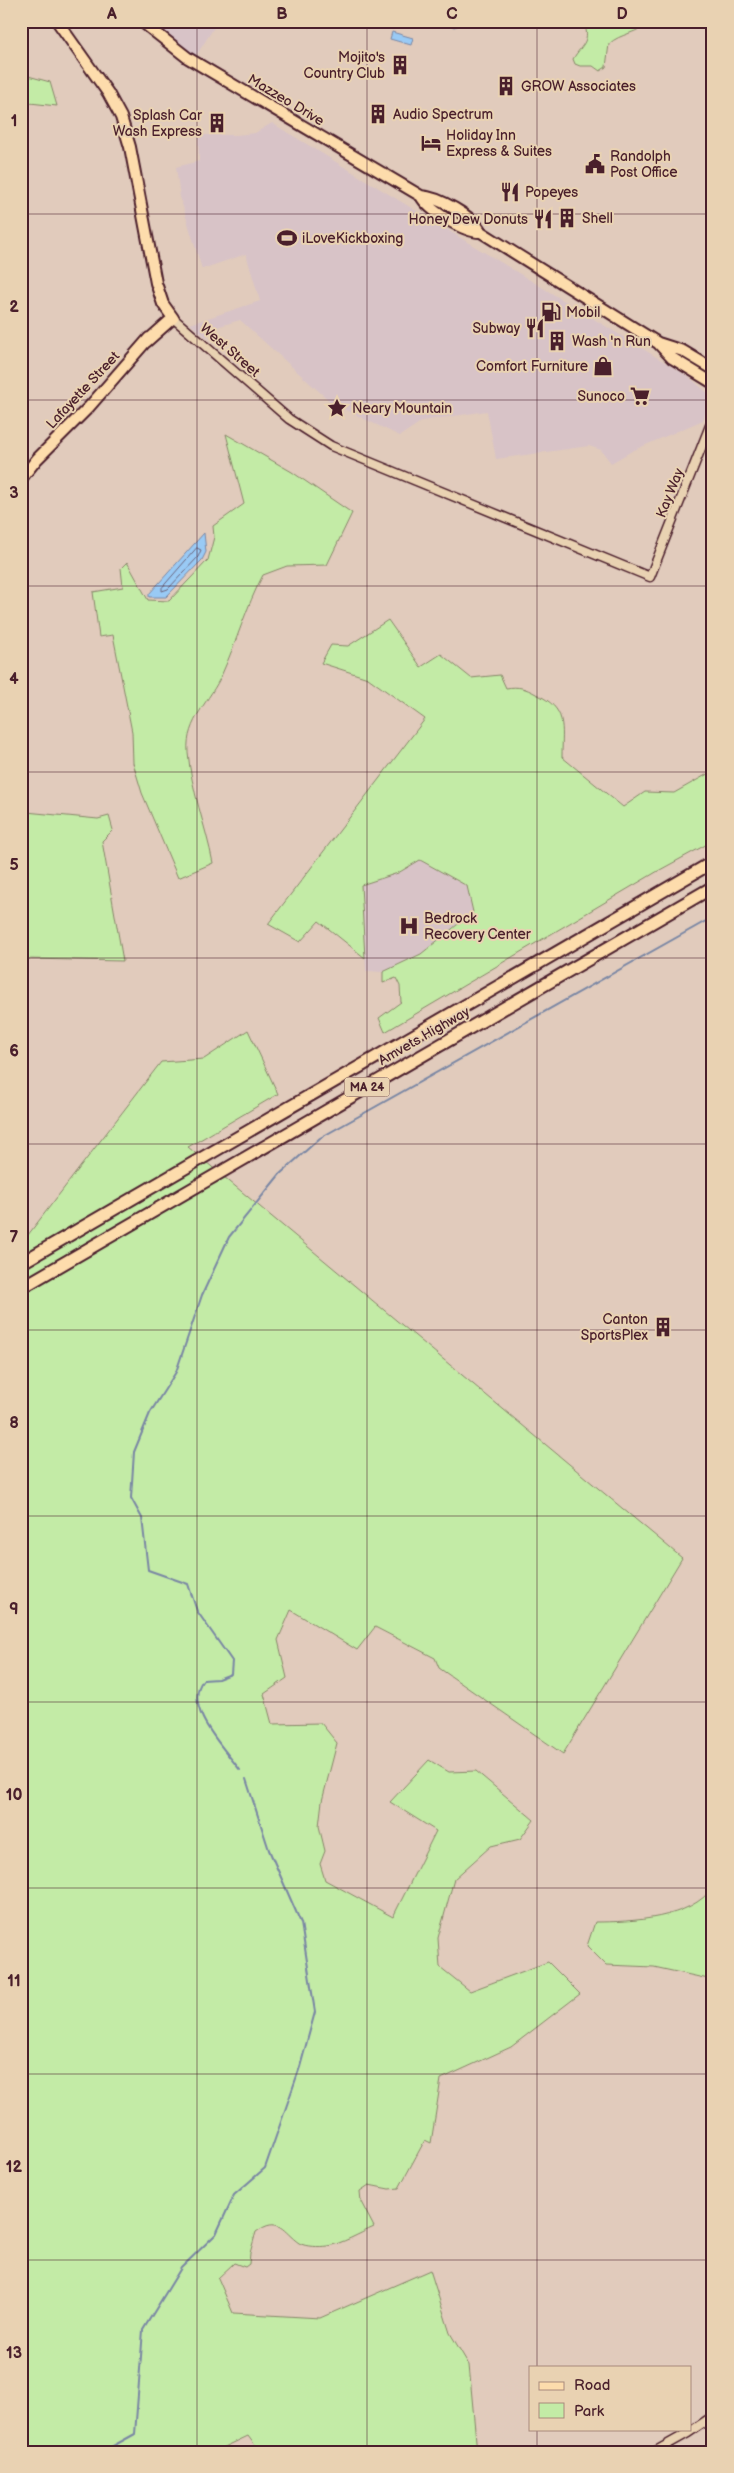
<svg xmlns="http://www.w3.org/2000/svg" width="734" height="2473" font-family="'Balsamiq Sans',sans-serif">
  <rect width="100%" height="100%" fill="#e1cbbc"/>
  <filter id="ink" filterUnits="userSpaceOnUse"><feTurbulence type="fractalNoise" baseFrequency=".02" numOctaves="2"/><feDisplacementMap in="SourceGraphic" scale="10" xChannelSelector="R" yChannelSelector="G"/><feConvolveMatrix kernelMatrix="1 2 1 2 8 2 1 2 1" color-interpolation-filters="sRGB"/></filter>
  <g filter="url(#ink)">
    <path fill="#d8c3c7" d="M 149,21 L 218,21 L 196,56 Z
      M 272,123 L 689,377 L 710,395 L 710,402 L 703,420 L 632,451 L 611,463 L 601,450 L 589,446 L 496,459 L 487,411 L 422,421 L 400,436 L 333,404 L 240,320 L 210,329 L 207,335 L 209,340 L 190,324 L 260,301 L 246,254 L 202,269 L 180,197 L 176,167 L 199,161 L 198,135 L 236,135 L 255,133 Z
      M 420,860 L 467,886 L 473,912 L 421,954 L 383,972 L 366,971 L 361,885 L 398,873 Z"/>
    <path fill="#c3eba6" stroke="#868568" d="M 583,21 L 649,21 C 639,34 620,33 609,44 L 606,67 L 600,71 L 593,66 L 580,66 L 575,64 L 573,59 C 582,44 592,41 583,21 Z
      M 21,74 L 50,82 L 57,106 L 21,102 Z
      M 226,434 L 292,472 L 352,513 L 327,565 L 287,566 L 263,575 C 246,607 237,641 222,674 C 211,700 185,721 188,752 C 191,789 206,827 213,863 L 178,878 L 142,793 L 133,763 L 132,732 L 113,635 L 99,637 L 93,592 L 123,587 L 121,568 L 127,562 L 148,600 L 169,601 L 208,560 L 214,537 L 213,526 L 244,504 Z
      M 388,620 L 421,667 L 441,654 L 471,678 L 500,675 L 506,688 C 519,686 525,688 536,694 C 568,709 562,726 562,757 L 623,807 L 645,792 L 674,793 L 713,771 L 713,841 L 658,871 L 385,1032 L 379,1018 L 401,1002 L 400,986 L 396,978 L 383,983 L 383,972 L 421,954 L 473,912 L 467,886 L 420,860 L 398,873 L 361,885 L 365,958 L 319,921 L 300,942 L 268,924 L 425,719 L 368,678 L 321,663 L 331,645 L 348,646 Z
      M 26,812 L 98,819 L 109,816 L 113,830 L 102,841 L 123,961 L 27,959 L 21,954 L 21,819 Z
      M 248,1030 L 278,1094 L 188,1147 L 682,1558 L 563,1754 L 439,1668 L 435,1658 L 375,1627 L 357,1650 L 291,1610 L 278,1640 L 287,1678 L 264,1694 L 272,1724 L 321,1723 L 337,1743 L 322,1801 L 319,1826 L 325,1851 L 320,1864 L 325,1880 L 393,1917 L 436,1831 L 390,1802 L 429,1760 L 449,1772 L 476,1771 L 534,1820 L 520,1839 L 491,1846 L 454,1879 L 438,1938 L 440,1967 L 470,1991 L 548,1962 L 580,1994 L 511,2047 L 441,2079 L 431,2143 L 425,2140 L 399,2188 L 389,2189 L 369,2185 L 360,2191 L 361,2202 L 374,2227 C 360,2233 342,2244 327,2246 C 319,2247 306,2247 299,2243 C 283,2232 279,2215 256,2232 L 250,2253 L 249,2264 L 245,2267 L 234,2263 L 218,2278 L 233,2313 L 320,2318 L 430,2270 L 450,2333 L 469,2365 L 477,2452 L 260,2452 L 248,2436 L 214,2452 L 21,2452 L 21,1244 L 161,1062 L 204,1059 Z
      M 713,1887 L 713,1980 L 654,1967 L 606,1965 L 587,1946 L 595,1922 C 631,1922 691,1919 713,1887 Z"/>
    <path fill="#99caf5" stroke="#7986a4" d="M 443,21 L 471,21 L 454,27 Z
      M 392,32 L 413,38 L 411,45 L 390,39 Z
      M 204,533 L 206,552 L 202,560 L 166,597 L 149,597 L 149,594 Z"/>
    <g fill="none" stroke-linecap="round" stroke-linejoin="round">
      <path stroke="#6a637c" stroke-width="1" d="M 197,548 L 201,550 L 198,557 L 168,589 L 162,591 L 162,588 Z"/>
      <path stroke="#7986a4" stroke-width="2" d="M 240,1770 C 224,1748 182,1707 203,1680 L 218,1679 L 231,1674 L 232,1661 L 197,1611 L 188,1584 L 148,1570 L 142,1518 L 131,1498 L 134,1452 L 150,1413 L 176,1372 L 202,1295 L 229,1237 L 280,1174 L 320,1138 L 713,917
        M 102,2452 L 135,2434 L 143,2330 L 181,2268 L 216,2234 L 234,2195 L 265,2168 L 300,2067 L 315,2012 L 301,1923 L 269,1850 L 246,1779"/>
      <defs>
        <path id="minor" d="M 173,318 L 289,419 L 331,446 L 650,577 L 713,418
          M 654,2452 L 688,2433 L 713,2416"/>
        <path id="major" d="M 57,21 L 108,93 L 121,117 L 130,147 L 156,283 L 163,304 L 173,318 L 146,342
          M 141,21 L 188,58 L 421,196 C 438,197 473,216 481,232 L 658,343 L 672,358 L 713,383
          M 421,196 C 428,210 465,233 481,232
          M 658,343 L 683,351 L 713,369
          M 21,479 L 37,459 L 89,407 L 149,338"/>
        <path id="highway" d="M 21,1263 L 713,862
          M 21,1288 L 713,887"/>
      </defs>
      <use href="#minor" stroke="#4a1f2b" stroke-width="11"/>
      <use href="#major" stroke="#4a1f2b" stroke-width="14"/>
      <use href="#highway" stroke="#4a1f2b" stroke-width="15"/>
      <use href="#minor" stroke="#e9d2b2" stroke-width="8"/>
      <use href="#major" stroke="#fddcac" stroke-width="10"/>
      <use href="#highway" stroke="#fddcac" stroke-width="11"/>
    </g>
  </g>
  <path fill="none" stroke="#4a1f2b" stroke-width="1" stroke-opacity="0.55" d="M 197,21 L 197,2452M 367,21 L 367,2452M 537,21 L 537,2367M 21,214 L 713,214M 21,400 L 713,400M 21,586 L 713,586M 21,772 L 713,772M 21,958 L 713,958M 21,1144 L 713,1144M 21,1330 L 713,1330M 21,1516 L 713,1516M 21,1702 L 713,1702M 21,1888 L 713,1888M 21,2074 L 713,2074M 21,2260 L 713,2260M 537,2429 L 537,2452"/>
  <defs>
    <symbol id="building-bare" viewBox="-9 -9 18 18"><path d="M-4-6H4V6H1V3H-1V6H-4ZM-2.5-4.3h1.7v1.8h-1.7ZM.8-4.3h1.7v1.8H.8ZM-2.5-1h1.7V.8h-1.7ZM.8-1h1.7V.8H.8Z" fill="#4a1f2b" stroke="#e9d2b2" stroke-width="2.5" paint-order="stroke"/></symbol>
    <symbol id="hotel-bare" viewBox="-9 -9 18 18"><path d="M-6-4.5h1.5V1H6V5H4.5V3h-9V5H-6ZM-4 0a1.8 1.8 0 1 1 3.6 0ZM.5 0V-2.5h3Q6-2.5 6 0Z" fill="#4a1f2b" stroke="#e9d2b2" stroke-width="2.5" paint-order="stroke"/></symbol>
    <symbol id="civic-bare" viewBox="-9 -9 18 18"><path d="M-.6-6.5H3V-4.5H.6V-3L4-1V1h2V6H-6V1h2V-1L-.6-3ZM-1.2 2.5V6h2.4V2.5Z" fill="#4a1f2b" stroke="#e9d2b2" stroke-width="2.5" paint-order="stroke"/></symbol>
    <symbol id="restaurant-bare" viewBox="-9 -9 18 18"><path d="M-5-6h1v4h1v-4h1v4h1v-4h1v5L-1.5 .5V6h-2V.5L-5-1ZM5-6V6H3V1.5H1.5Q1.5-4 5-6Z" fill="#4a1f2b" stroke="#e9d2b2" stroke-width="2.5" paint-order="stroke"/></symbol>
    <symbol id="stadium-bare" viewBox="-9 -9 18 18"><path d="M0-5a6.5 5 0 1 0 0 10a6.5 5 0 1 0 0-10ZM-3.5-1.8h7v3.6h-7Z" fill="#4a1f2b" stroke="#e9d2b2" stroke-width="2.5" paint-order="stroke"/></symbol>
    <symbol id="fuel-bare" viewBox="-9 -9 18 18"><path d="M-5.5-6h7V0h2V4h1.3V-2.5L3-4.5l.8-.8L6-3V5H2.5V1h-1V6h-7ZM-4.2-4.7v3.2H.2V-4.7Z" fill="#4a1f2b" stroke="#e9d2b2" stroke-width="2.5" paint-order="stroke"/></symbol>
    <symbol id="shop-bare" viewBox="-9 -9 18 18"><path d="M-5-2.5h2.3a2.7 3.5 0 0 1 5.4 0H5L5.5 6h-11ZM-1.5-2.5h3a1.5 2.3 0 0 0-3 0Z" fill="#4a1f2b" stroke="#e9d2b2" stroke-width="2.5" paint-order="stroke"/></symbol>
    <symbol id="supermarket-bare" viewBox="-9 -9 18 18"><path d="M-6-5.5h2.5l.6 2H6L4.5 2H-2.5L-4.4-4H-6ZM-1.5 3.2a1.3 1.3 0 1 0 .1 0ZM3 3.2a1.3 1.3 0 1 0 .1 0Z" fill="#4a1f2b" stroke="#e9d2b2" stroke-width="2.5" paint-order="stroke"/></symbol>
    <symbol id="sight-bare" viewBox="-9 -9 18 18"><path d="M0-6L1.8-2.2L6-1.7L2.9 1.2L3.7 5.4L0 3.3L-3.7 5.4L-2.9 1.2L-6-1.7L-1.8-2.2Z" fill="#4a1f2b" stroke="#e9d2b2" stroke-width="2.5" paint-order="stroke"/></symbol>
    <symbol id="hospital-bare" viewBox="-9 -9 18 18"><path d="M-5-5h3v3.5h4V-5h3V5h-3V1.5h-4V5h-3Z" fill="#4a1f2b" stroke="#e9d2b2" stroke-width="2.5" paint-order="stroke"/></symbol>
  </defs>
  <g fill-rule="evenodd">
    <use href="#building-bare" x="386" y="51" width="28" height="28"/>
    <use href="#building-bare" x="492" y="72" width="28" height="28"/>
    <use href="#building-bare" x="364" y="100" width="28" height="28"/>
    <use href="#building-bare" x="203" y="109" width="28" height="28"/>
    <use href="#hotel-bare" x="417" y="129" width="28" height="28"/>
    <use href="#civic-bare" x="581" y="150" width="28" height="28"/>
    <use href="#restaurant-bare" x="496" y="178" width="28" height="28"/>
    <use href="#building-bare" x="553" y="204" width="28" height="28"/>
    <use href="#restaurant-bare" x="529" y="205" width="28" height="28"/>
    <use href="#stadium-bare" x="273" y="224" width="28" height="28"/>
    <use href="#fuel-bare" x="537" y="298" width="28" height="28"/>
    <use href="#restaurant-bare" x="521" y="314" width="28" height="28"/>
    <use href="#building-bare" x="543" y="327" width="28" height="28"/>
    <use href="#shop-bare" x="589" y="352" width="28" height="28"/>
    <use href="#supermarket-bare" x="626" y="382" width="28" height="28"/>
    <use href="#sight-bare" x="323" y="394" width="28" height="28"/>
    <use href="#hospital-bare" x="395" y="912" width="28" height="28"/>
    <use href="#building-bare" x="649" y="1313" width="28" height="28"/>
  </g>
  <g text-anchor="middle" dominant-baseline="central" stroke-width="4" stroke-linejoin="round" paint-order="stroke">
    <rect fill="#e9d2b2" stroke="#7a5554" stroke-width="1" x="344.5" y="1077.5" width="45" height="19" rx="4"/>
    <g font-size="12" font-weight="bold" fill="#4a1f2b">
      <text x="367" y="1087">MA 24</text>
    </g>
    <g font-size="14" fill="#4a1f2b" stroke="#e9d2b2" text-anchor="start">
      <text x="385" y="57" text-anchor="end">Mojito's<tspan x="385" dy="16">Country Club</tspan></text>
      <text x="521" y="86">GROW Associates</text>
      <text x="393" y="114">Audio Spectrum</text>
      <text x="202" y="115" text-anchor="end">Splash Car<tspan x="202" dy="16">Wash Express</tspan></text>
      <text x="446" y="135">Holiday Inn<tspan x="446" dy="16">Express &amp; Suites</tspan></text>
      <text x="610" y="156">Randolph<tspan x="610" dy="16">Post Office</tspan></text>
      <text x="525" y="192">Popeyes</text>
      <text x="582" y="218">Shell</text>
      <text x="528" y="219" text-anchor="end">Honey Dew Donuts</text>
      <text x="302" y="238">iLoveKickboxing</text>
      <text x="566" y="312">Mobil</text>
      <text x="520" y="328" text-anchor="end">Subway</text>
      <text x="572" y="341">Wash 'n Run</text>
      <text x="588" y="366" text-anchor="end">Comfort Furniture</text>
      <text x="625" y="396" text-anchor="end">Sunoco</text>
      <text x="352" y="408">Neary Mountain</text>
      <text x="424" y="918">Bedrock<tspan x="424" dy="16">Recovery Center</tspan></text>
      <text x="648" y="1319" text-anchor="end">Canton<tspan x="648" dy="16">SportsPlex</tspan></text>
    </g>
    <g font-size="14" fill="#4a1f2b" stroke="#e9d2b2">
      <text transform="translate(286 100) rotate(31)">Mazzeo Drive</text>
      <text transform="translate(230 350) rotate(41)">West Street</text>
      <text transform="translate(83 390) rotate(-47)">Lafayette Street</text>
      <text transform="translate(670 493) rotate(-68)">Kay Way</text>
      <text transform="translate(424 1036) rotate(-30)">Amvets Highway</text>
    </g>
  </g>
  <rect width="734" height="2473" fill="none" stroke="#e9d2b2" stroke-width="55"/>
  <rect x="529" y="2366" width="162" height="65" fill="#e9d2b2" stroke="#a98a7c"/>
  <rect x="539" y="2382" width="25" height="8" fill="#fddcac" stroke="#a98a7c"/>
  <text x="574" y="2390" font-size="15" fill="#4a1f2b">Road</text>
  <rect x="539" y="2403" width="25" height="15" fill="#c3eba6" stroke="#a98a7c"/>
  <text x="574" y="2416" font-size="15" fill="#4a1f2b">Park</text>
  <rect x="28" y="28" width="678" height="2418" fill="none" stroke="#4a1f2b" stroke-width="2"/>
  <g font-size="16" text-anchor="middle" font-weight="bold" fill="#4a1f2b">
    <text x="112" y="19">A</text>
    <text x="282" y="19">B</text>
    <text x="452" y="19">C</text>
    <text x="622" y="19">D</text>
    <text x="14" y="126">1</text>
    <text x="14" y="312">2</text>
    <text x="14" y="498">3</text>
    <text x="14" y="684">4</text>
    <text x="14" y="870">5</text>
    <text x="14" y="1056">6</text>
    <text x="14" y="1242">7</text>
    <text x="14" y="1428">8</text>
    <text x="14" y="1614">9</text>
    <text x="14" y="1800">10</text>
    <text x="14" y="1986">11</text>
    <text x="14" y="2172">12</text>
    <text x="14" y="2358">13</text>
  </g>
</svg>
